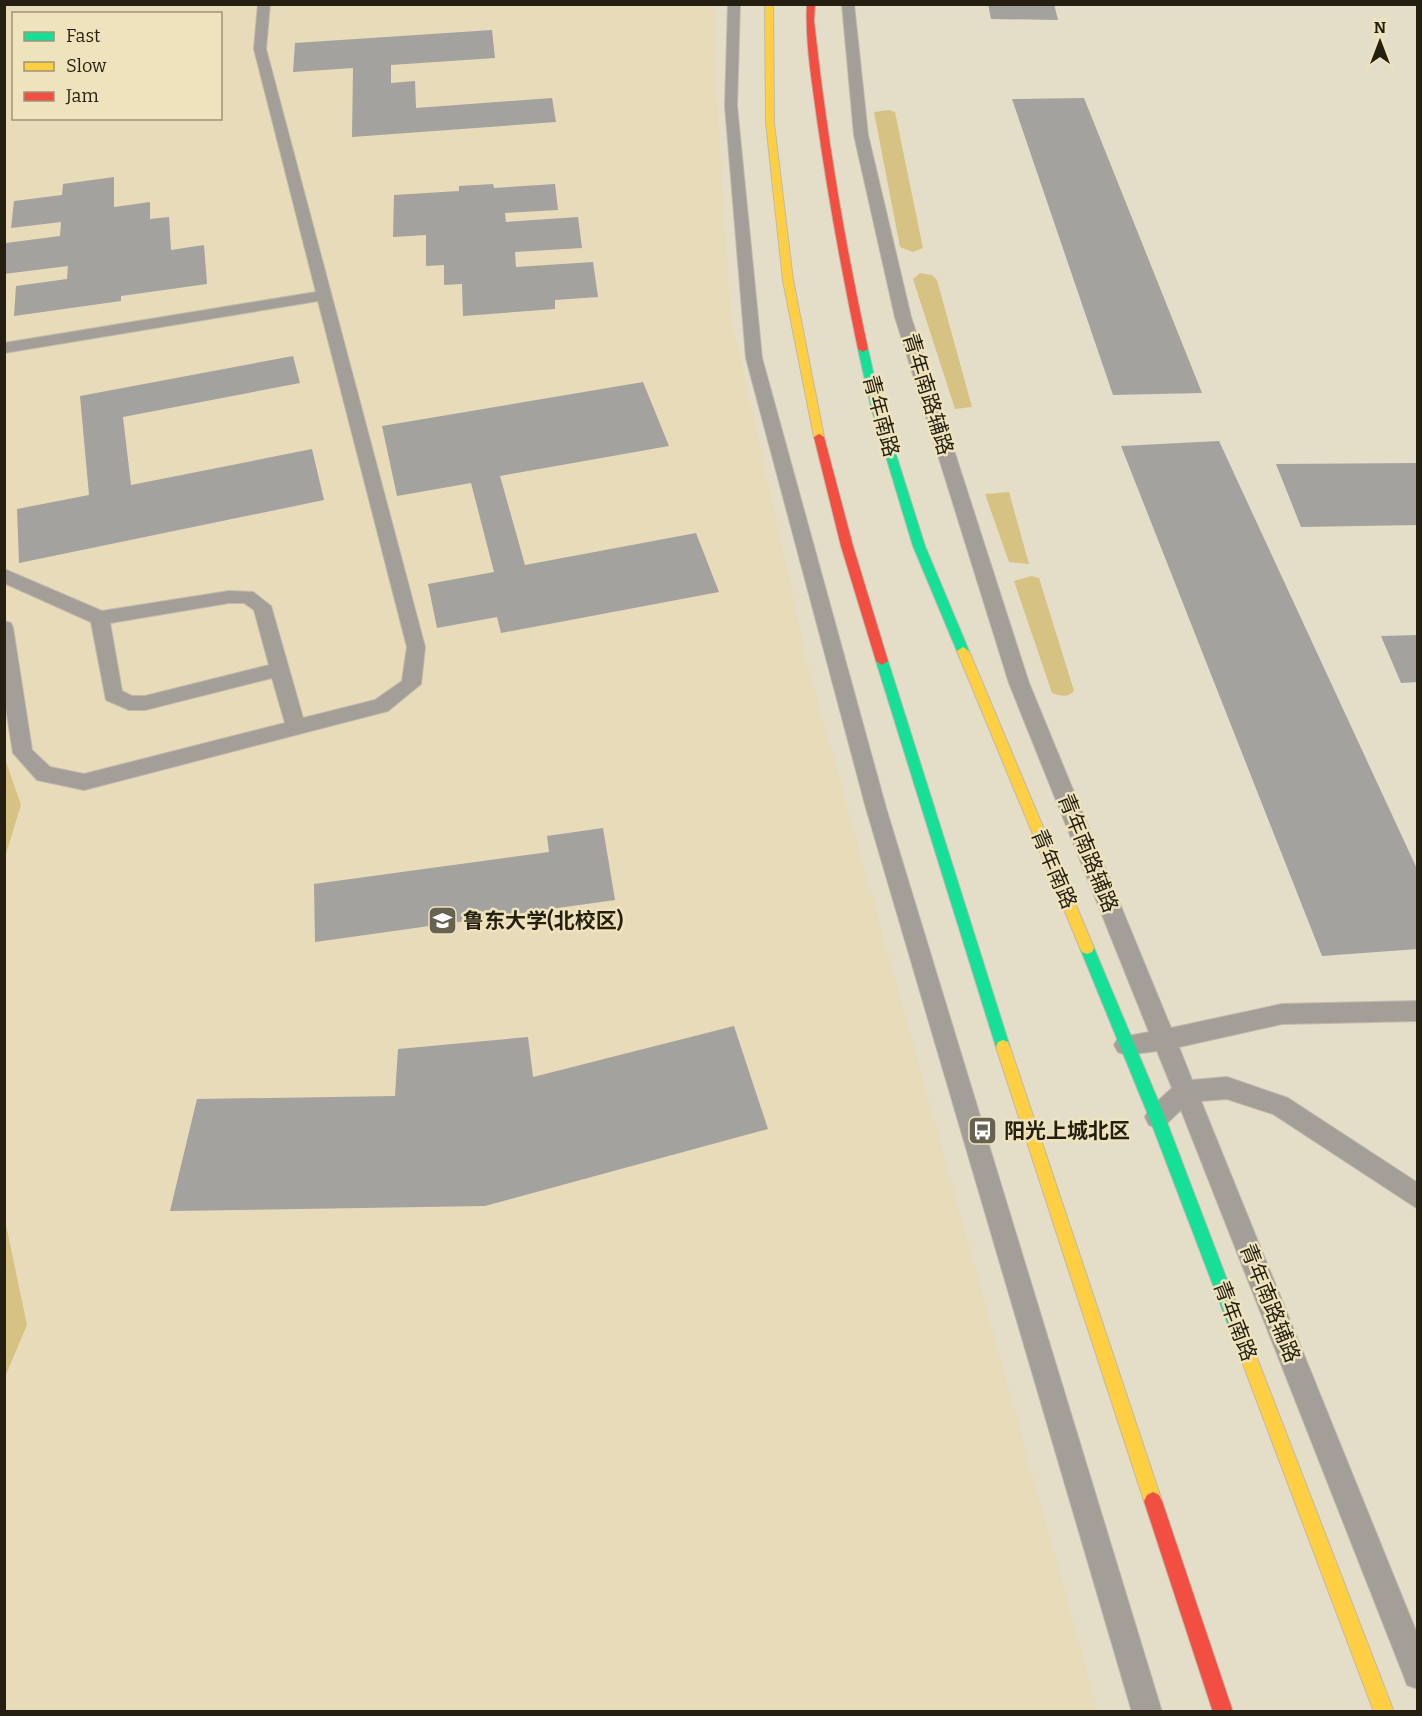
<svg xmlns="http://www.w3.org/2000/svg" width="1422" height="1716" font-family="Bitter,'Noto Sans SC',serif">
  <rect width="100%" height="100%" fill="#e4ddc8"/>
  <path fill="#e7dbba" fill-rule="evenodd" d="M 5,5 L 715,5 L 717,99 L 730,310 L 807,661 L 1098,1711 L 5,1712 ZM 14,14 L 220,14 L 220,118 L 14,118 Z"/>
  <path fill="#d6c383" d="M 889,110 L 895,112 L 923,248 L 913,252 L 900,247 L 874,112 Z
    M 920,273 L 932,275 L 937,280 L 972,407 L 955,409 L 913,279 Z
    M 1009,492 L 1029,564 L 1009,562 L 985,494 Z
    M 1031,576 L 1039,578 L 1074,691 C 1067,698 1060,696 1052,693 L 1014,581 Z
    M 5,759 L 21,805 L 5,857 L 4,759 Z
    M 5,1220 L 27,1325 L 5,1377 L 4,1377 Z"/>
  <path fill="#a3a29e" d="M 988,4 L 1054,4 L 1058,20 L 991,19 Z
    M 492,30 L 495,58 L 391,65 L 391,83 L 415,81 L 416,108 L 552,98 L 556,122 L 352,137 L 353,68 L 293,72 L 295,43 Z
    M 1084,98 L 1202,393 L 1113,395 L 1012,99 Z
    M 114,177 L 114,207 L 150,202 L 150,219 L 169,217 L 171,250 L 204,245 L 207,284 L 121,296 L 121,301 L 14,316 L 16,286 L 67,279 L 68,266 L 4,274 L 6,243 L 60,236 L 61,222 L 11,228 L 14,201 L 62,195 L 63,184 Z
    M 493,184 L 494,188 L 555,184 L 558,210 L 505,213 L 506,222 L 578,217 L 582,248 L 515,252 L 516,267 L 593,262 L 598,297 L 555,300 L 555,309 L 463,316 L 462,284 L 444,285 L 444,265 L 426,266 L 426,235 L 393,237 L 394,195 L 459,191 L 459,186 Z
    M 293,356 L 300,383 L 123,417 L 131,485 L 312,449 L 324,500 L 19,563 L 17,509 L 89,495 L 80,396 Z
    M 643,382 L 669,446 L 500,476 L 525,565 L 696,533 L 719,592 L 501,633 L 497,617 L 437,628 L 428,584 L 494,572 L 471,483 L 397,496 L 382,426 Z
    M 1219,441 L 1418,871 L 1418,949 L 1322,956 L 1121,446 Z
    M 1418,463 L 1418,525 L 1301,527 L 1276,464 Z
    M 1418,635 L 1418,682 L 1401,683 L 1381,636 Z
    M 603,828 L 615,900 L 315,942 L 314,884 L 549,852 L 547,836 Z
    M 734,1026 L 768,1129 L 485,1206 L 170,1211 L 197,1099 L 395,1096 L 398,1049 L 528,1037 L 533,1077 Z"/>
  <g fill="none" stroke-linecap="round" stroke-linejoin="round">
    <defs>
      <path id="lane" d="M 258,4 L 270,4 L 266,49 L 425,647 L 421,684 L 388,711 L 84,790 L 37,780 L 13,753 L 4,695 L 4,621 L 11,623 L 13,628 L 32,750 L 50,767 L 84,774 L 285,723 L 272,678 L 145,710 L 129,710 L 106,700 L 91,622 L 4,583 L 4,569 L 102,611 L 229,591 L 253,592 L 271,606 L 303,718 L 375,700 L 402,681 L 407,647 L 318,301 L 4,353 L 4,343 L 316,292 L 254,49 ZM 229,603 L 244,603 L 254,610 L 269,665 L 145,696 L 132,696 L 122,691 L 110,623 Z
        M 728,4 L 740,4 L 737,106 L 762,358 L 886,808 L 1162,1712 L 1132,1712 L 866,808 L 746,358 L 725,106 Z
        M 842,4 L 854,4 L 868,135 L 911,317 L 1029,683 L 1171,1028 L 1282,1004 L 1418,1001 L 1418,1021 L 1282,1024 L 1179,1047 L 1192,1080 L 1227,1077 L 1288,1098 L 1418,1183 L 1418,1209 L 1273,1114 L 1227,1099 L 1201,1101 L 1418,1636 L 1418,1689 L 1407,1685 L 1403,1674 L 1181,1110 L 1165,1125 L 1157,1128 L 1149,1125 L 1145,1117 L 1149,1109 L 1172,1088 L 1157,1051 L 1126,1055 L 1118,1052 L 1114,1045 L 1118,1038 L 1149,1032 L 1009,683 L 895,317 L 854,135 Z"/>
      <path id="fast" d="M 863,346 L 868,349 L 881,407 L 925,546 L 969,651 L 967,654 L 959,654 L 957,651 L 913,546 L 871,407 L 858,349 Z
        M 882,657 L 888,661 L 1010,1047 L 1008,1052 L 1003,1054 L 998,1052 L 996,1047 L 876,661 Z
        M 1087,942 L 1092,944 L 1094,948 L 1165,1117 L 1245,1327 L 1243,1333 L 1237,1335 L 1231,1333 L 1229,1327 L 1149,1117 L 1080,948 L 1082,944 Z"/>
      <path id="slow" d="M 765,4 L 773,4 L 774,123 L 793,280 L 824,437 L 819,440 L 814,437 L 783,280 L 766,123 Z
        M 963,647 L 969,651 L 1094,948 L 1092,952 L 1087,954 L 1082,952 L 1080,948 L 957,651 Z
        M 1003,1040 L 1008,1042 L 1010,1047 L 1162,1501 L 1159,1507 L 1153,1510 L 1147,1507 L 1144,1501 L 996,1047 L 998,1042 Z
        M 1237,1319 L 1243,1321 L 1245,1327 L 1394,1712 L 1374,1712 L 1229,1327 L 1231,1321 Z"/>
      <path id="jam" d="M 807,4 L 815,4 L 814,21 C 826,131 844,240 868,349 L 863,352 L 858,349 C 842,273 828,196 817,119 C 812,81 805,42 807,4 Z
        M 819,434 L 824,437 L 853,546 L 888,661 L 882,665 L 876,661 L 841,546 L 814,437 Z
        M 1153,1492 L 1159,1495 L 1162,1501 L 1233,1712 L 1213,1712 L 1144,1501 L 1147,1495 Z"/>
    </defs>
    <use href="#lane" stroke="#bfbaaa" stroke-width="2"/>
    <use href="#fast" stroke="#bfbaaa" stroke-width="2"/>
    <use href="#slow" stroke="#bfbaaa" stroke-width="2"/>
    <use href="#jam" stroke="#bfbaaa" stroke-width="2"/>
    <use href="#lane" fill="#a49e99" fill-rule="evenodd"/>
    <use href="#fast" fill="#16e098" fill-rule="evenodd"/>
    <use href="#slow" fill="#ffcf43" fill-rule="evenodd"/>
    <use href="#jam" fill="#f24e42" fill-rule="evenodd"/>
  </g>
  <defs>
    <symbol id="university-square" viewBox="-11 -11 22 22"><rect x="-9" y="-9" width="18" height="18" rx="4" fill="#676251" stroke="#efe3bd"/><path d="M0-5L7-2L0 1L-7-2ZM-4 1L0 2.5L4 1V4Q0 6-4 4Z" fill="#fff"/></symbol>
    <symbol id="bus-square" viewBox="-11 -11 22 22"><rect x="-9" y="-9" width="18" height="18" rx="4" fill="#676251" stroke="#efe3bd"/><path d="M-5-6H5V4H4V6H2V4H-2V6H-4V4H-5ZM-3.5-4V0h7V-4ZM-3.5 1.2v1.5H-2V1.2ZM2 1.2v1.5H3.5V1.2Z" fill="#fff"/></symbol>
  </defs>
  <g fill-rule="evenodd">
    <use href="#university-square" x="426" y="904" width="33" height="33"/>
    <use href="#bus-square" x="966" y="1114" width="33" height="33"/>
  </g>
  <g text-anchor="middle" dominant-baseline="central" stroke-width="5" stroke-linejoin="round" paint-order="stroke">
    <g font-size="21" fill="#241f11" stroke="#efe3bd">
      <text transform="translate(928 394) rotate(73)">青年南路辅路</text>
      <text transform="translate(881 416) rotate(75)">青年南路</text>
      <text transform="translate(1088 853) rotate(68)">青年南路辅路</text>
      <text transform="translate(1054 869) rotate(67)">青年南路</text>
      <text transform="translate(1270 1303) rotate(68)">青年南路辅路</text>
      <text transform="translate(1235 1321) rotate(69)">青年南路</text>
    </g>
    <g font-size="21" font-weight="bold" fill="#241f11" stroke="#efe3bd" text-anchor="start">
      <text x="463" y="921">鲁东大学(北校区)</text>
      <text x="1004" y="1131">阳光上城北区</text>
    </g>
  </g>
  <rect width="1422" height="1716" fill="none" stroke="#241f11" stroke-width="12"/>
  <rect x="12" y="12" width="210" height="108" fill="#efe3bd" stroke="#9e9578" stroke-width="1.5"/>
  <rect x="24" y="32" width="30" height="9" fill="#16e098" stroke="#9e9578" stroke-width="1.5"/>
  <text x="66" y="42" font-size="18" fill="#241f11">Fast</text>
  <rect x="24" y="62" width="30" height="9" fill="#ffcf43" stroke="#9e9578" stroke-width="1.5"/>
  <text x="66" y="72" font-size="18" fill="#241f11">Slow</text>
  <rect x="24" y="92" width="30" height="9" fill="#f24e42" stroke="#9e9578" stroke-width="1.5"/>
  <text x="66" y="102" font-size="18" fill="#241f11">Jam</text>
  <g transform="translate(1380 42)" stroke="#efe3bd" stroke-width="4.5" paint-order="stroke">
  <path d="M0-4.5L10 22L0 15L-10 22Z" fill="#241f11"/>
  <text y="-9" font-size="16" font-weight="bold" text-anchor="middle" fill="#241f11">N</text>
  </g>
</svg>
